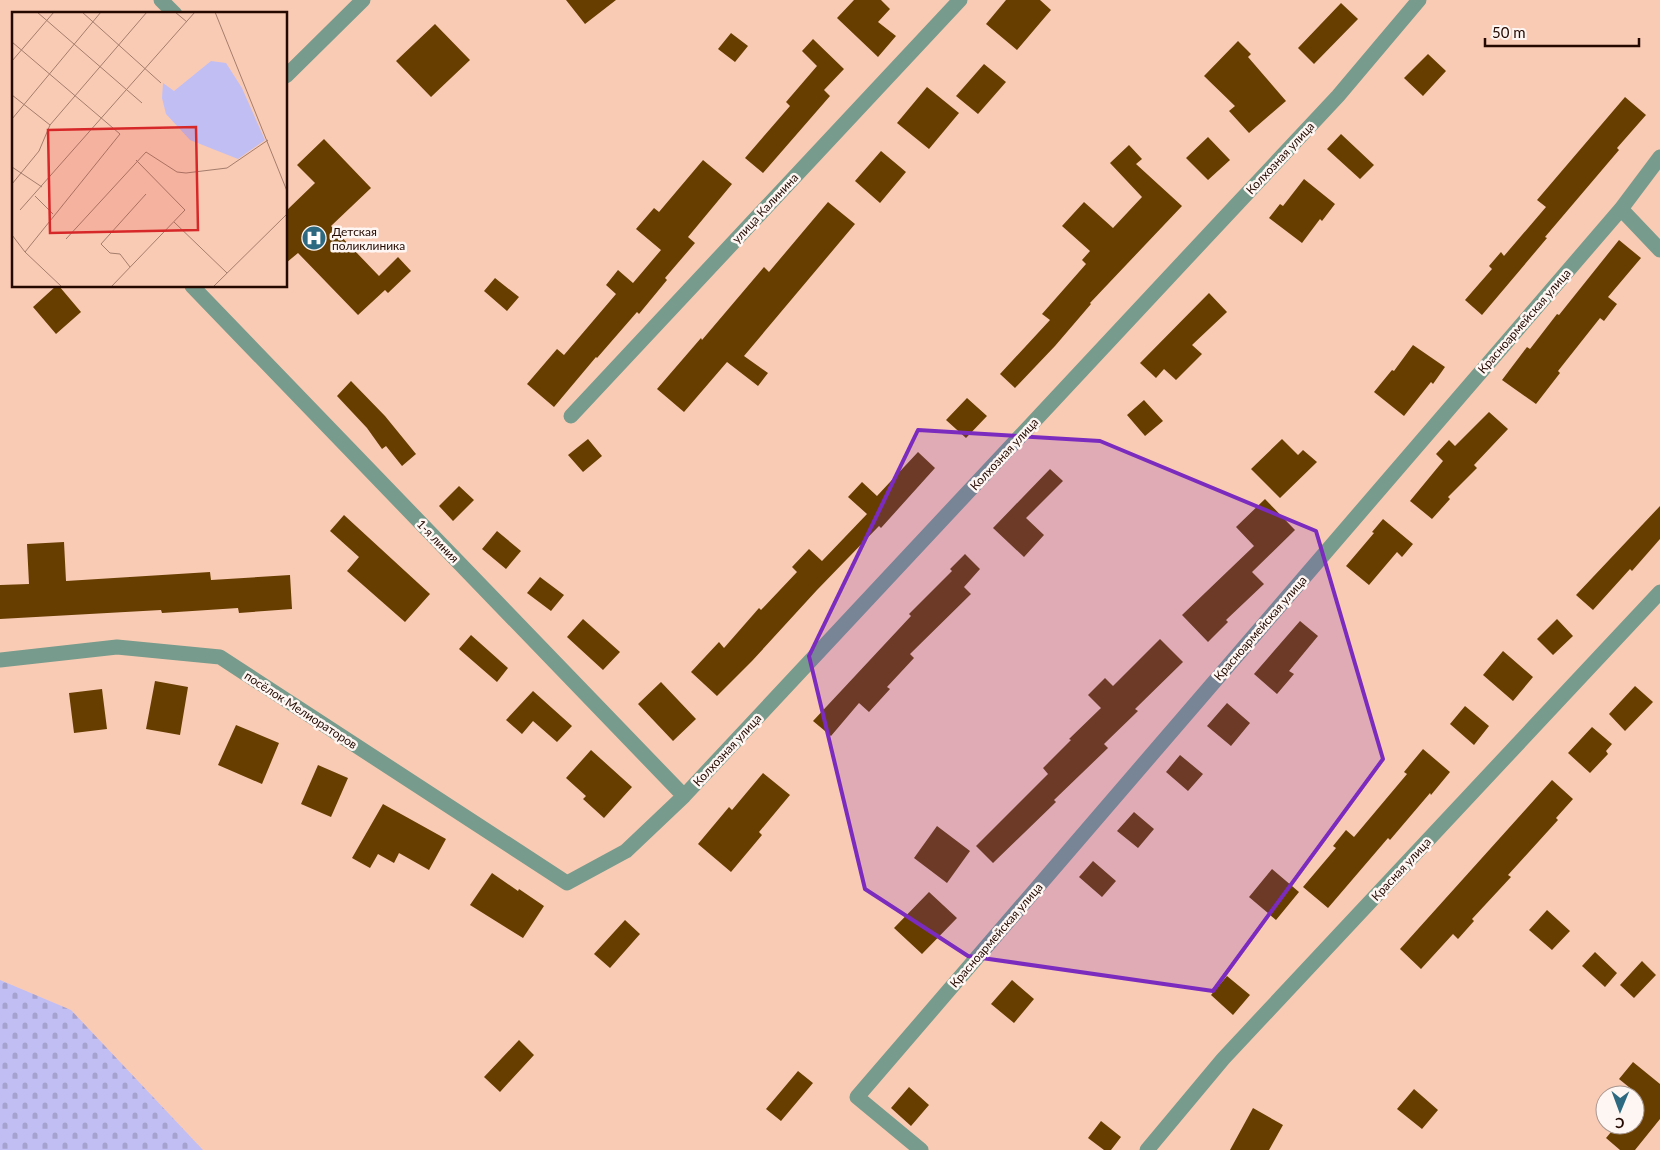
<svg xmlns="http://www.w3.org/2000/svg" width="1660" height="1150" font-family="Lato,sans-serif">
  <defs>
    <pattern id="cemetery-stones" width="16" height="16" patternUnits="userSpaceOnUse" patternTransform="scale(1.25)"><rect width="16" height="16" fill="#c1bef4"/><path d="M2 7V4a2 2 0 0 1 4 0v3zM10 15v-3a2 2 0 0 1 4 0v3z" fill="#a6a2cf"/></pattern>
  </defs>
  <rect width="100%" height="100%" fill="#facbb4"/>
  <path fill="url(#cemetery-stones)" d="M 0,980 L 71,1010 L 203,1150 L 0,1150 Z"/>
  <path fill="#683e00" d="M 566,0 L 616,0 L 585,24 Z
    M 854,0 L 881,0 L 890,9 L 878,22 L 896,36 L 878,57 L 837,18 Z
    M 1006,0 L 1040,0 L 1051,10 L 1017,50 L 986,24 Z
    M 1341,3 L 1358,19 L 1314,64 L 1298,48 Z
    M 435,24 L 470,60 L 431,97 L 396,61 Z
    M 731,33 L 748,46 L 735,62 L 718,49 Z
    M 813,39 L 844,69 L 824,90 L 830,96 L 763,173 L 745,158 L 790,106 L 786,102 L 817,66 L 802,51 Z
    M 1238,41 L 1251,54 L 1248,57 L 1286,101 L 1249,133 L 1229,111 L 1235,106 L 1204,76 Z
    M 1428,54 L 1446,71 L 1423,96 L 1404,78 Z
    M 984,64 L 1006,82 L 978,114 L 956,96 Z
    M 927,87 L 959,113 L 929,149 L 897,123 Z
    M 1625,97 L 1646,115 L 1617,148 L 1619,150 L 1545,237 L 1547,238 L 1482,315 L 1465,300 L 1492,269 L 1489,266 L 1501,252 L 1504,256 L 1546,207 L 1537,200 Z
    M 1341,134 L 1374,165 L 1360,179 L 1327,149 Z
    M 1208,137 L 1230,160 L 1208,180 L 1186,158 Z
    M 324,139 L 371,188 L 331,226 L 379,276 L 398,257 L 411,271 L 388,293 L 385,290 L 358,315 L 298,253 L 286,263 L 286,211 L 315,183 L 297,165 Z
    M 1129,145 L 1142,159 L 1136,164 L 1182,206 L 1090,303 L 1091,304 L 1055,346 L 1015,388 L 1000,374 L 1050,320 L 1042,314 L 1086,264 L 1082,260 L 1090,251 L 1062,226 L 1084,202 L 1113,228 L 1142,197 L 1110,163 Z
    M 881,151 L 906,172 L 880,203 L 855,181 Z
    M 703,160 L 732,184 L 688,237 L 695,243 L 665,278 L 667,280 L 639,314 L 637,312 L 597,358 L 596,357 L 554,407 L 527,384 L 557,349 L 564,355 L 616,294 L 606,285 L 618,270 L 633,283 L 661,250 L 636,229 L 654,208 L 659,212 Z
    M 1304,179 L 1335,204 L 1322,221 L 1320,219 L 1302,243 L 1269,218 L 1280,204 L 1283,206 Z
    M 828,202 L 855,224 L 744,356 L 768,373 L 758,386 L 727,362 L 684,412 L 657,389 L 701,338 L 702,340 L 764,267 L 769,272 Z
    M 1619,240 L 1641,258 L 1608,297 L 1617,304 L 1604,321 L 1600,318 L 1558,371 L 1560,373 L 1536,404 L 1502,380 L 1527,347 L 1530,349 L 1557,314 L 1559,315 Z
    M 495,278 L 519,297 L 507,311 L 484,291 Z
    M 56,286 L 59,286 L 81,312 L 56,334 L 33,307 Z
    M 1209,293 L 1227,312 L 1192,345 L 1202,354 L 1176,380 L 1164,369 L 1156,378 L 1140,363 Z
    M 1413,345 L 1445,367 L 1433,384 L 1431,382 L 1404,416 L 1374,392 L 1392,370 L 1394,371 Z
    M 351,381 L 385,416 L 416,454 L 402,466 L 386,446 L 382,449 L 367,428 L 337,396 Z
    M 967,398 L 987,416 L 966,438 L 946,420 Z
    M 1144,400 L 1163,421 L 1145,436 L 1127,415 Z
    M 1489,412 L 1508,429 L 1474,465 L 1477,468 L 1448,497 L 1450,499 L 1432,519 L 1410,501 L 1443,461 L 1436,454 L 1449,440 L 1455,446 Z
    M 588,439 L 602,456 L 583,472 L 568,455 Z
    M 1282,439 L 1298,455 L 1303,450 L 1317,462 L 1280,498 L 1251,469 Z
    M 918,452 L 935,468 L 881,528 L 879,526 L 817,590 L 752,661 L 717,696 L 691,672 L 719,642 L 724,648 L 759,608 L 761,610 L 797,572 L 792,567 L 809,549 L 822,561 L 867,514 L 848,497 L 862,482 L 877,496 Z
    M 1050,469 L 1063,481 L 1026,518 L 1044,535 L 1024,557 L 993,528 Z
    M 459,486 L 474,500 L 453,521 L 439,506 Z
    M 1265,499 L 1295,530 L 1252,572 L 1264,584 L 1226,620 L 1228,622 L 1208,642 L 1182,615 L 1254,546 L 1236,527 Z
    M 1660,506 L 1660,539 L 1632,571 L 1630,569 L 1593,610 L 1576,595 Z
    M 344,515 L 430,594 L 405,622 L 347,571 L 359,557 L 330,531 Z
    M 1383,519 L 1413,544 L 1402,557 L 1397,552 L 1369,585 L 1346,566 L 1374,533 L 1372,532 Z
    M 497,531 L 521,551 L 506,569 L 482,549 Z
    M 64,542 L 66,581 L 210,572 L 211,580 L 290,575 L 292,609 L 239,613 L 238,608 L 162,613 L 161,610 L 0,619 L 0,585 L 29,584 L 27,544 Z
    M 965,554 L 980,569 L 964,587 L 971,594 L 910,654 L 914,658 L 887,687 L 890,689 L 869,712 L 859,703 L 831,736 L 813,721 L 911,616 L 909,614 L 952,571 L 950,569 Z
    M 540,577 L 564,595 L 551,611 L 527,593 Z
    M 583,619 L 620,652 L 603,670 L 567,637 Z
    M 1557,619 L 1573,636 L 1553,655 L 1537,639 Z
    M 1300,621 L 1318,636 L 1289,671 L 1294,674 L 1277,694 L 1254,674 Z
    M 471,635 L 508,668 L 497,682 L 459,649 Z
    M 1160,639 L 1183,662 L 1135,709 L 1138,711 L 1104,744 L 1108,748 L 1054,800 L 1056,802 L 993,863 L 976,846 L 1048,774 L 1043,768 L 1071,740 L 1069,739 L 1101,708 L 1088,695 L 1105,678 L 1113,686 Z
    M 1503,651 L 1533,677 L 1513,701 L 1483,675 Z
    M 155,681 L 188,687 L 180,735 L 146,729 Z
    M 661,682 L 696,719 L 673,741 L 638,704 Z
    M 1635,686 L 1653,702 L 1625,731 L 1609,714 Z
    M 102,689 L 107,729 L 74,733 L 69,693 Z
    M 533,691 L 572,726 L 557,742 L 533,721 L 522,734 L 506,720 Z
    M 1227,703 L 1250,723 L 1231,746 L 1207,726 Z
    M 1465,706 L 1489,726 L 1474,745 L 1450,724 Z
    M 236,725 L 279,743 L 262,784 L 218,765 Z
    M 1592,727 L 1612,744 L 1606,751 L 1608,754 L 1590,773 L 1568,753 Z
    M 1423,749 L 1450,772 L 1431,795 L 1430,793 L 1390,840 L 1388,838 L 1328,908 L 1303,887 L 1336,848 L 1333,846 L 1346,830 L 1354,837 L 1407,774 L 1404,772 Z
    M 591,750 L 632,787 L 604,818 L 583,799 L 586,796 L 566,778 Z
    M 1180,755 L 1203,774 L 1188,791 L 1166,772 Z
    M 318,765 L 348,778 L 331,817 L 301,804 Z
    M 763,773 L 790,795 L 759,832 L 762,835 L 731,872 L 698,844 L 729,807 L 732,810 Z
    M 1552,780 L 1573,799 L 1556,818 L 1558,820 L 1508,875 L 1511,877 L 1472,919 L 1474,921 L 1458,939 L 1453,934 L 1421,969 L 1400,949 Z
    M 383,804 L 446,839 L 429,870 L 399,853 L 394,863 L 378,854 L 370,868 L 352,858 Z
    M 1134,812 L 1154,829 L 1138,848 L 1117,831 Z
    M 937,826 L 970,851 L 947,883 L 914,858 Z
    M 1093,861 L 1116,881 L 1102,897 L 1079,877 Z
    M 1272,869 L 1299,892 L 1276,920 L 1249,897 Z
    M 492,873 L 518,891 L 519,889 L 544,906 L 523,938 L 470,905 Z
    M 929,892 L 957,918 L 922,954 L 894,928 Z
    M 1547,910 L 1570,931 L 1552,950 L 1529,930 Z
    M 625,920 L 640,934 L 610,968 L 594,954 Z
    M 1595,952 L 1617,973 L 1605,987 L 1582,966 Z
    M 1642,961 L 1656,975 L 1634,998 L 1620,985 Z
    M 1227,976 L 1250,995 L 1233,1015 L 1211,995 Z
    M 1012,980 L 1034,999 L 1014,1023 L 991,1004 Z
    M 519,1040 L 534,1055 L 500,1092 L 484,1077 Z
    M 1633,1062 L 1660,1084 L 1660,1119 L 1635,1150 L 1620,1150 L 1606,1138 L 1617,1125 L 1635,1125 L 1635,1092 L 1619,1079 Z
    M 798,1071 L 813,1083 L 781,1121 L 766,1109 Z
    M 909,1087 L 929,1105 L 911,1126 L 891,1108 Z
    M 1414,1089 L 1438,1110 L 1422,1129 L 1397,1109 Z
    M 1253,1108 L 1283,1125 L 1269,1150 L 1230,1150 Z
    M 1101,1121 L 1121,1137 L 1111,1150 L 1104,1150 L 1088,1138 Z"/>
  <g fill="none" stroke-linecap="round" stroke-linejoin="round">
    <path stroke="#779b8c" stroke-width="15" d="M 161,0 L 175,14
      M 286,76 L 363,0
      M 1621,209 L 1660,250
      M 192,286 L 684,796
      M 571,416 L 960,0
      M 0,660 L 117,647 L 220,657 L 567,883 L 626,851 L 684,796 L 1338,96 L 1419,0
      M 921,1150 L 857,1097 L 1621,209 L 1660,157
      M 1147,1150 L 1223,1059 L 1660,592"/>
  </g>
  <path fill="#7b2cbf" fill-opacity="0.2" stroke="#7b2cbf" stroke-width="4" stroke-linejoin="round" d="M 918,430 L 1100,441 L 1316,531 L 1383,759 L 1213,991 L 968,956 L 865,889 L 809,656 Z"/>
  <defs>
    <symbol id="hospital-disc" viewBox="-11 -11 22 22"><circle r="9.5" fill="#2d6981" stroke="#fef6f2"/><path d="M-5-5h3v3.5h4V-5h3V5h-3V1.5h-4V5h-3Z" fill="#fff"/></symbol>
  </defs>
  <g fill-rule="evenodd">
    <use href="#hospital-disc" x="300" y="224" width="28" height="28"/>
  </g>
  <g text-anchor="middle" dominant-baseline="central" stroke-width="5" stroke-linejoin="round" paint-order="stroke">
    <g font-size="12" fill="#240900" stroke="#fef6f2">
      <text transform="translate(1280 158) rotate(-47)">Колхозная улица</text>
      <text transform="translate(765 208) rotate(-47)">улица Калинина</text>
      <text transform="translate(1524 321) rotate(-49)">Красноармейская улица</text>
      <text transform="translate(1004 454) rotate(-47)">Колхозная улица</text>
      <text transform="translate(438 541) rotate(46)">1-я линия</text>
      <text transform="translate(1260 628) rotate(-49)">Красноармейская улица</text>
      <text transform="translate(301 710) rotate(33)">посёлок Мелиораторов</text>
      <text transform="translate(727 750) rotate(-47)">Колхозная улица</text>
      <text transform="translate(1401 869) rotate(-47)">Красная улица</text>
      <text transform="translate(996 935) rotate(-49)">Красноармейская улица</text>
    </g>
    <g font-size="12" fill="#240900" stroke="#fef6f2" text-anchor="start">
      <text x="332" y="231">Детская<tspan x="332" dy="14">поликлиника</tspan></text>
    </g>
  </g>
  <g transform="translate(12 12)">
    <rect width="275" height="275" fill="#facbb4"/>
    <path d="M 199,49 L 214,51 L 230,76 L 253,128 L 226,147 L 178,128 L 154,102 L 150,86 L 151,71 L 162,79 Z" fill="#c1bef4"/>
    <path fill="none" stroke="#a47d6c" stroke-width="1" d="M 25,0 L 130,91M 70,0 L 149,71M 163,0 L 175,10M 203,0 L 275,179M 0,30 L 108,122 L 13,240M 0,49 L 42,0M 0,83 L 38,113M 0,107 L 89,0M 0,155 L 30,175M 0,172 L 27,139 L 38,113 L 135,0M 23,184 L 41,202M 8,198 L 183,0M 162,210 L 215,261M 0,223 L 13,240 L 50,275M 54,227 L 134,140 L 165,160 L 174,161 L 215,156 L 256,128M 118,255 L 108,242 L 98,241 L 89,232 L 134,182M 99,275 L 173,198 L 124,148M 201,275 L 275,202"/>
    <path fill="#d62828" fill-opacity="0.15" stroke="#d62828" stroke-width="2.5" d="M 184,115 L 186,218 L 38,221 L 36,118 Z"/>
    <rect width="275" height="275" fill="none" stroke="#240900" stroke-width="2.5"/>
  </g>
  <g transform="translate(1620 1110) rotate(181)"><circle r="24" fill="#fef6f2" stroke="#a79791"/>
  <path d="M0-4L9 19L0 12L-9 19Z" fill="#2d6981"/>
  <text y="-8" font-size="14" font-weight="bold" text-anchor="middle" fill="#240900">С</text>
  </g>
  <path d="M1485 38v8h154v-8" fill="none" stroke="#240900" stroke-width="2.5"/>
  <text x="1492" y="38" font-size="15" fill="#240900" stroke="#fef6f2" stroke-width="4" paint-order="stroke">50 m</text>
</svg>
